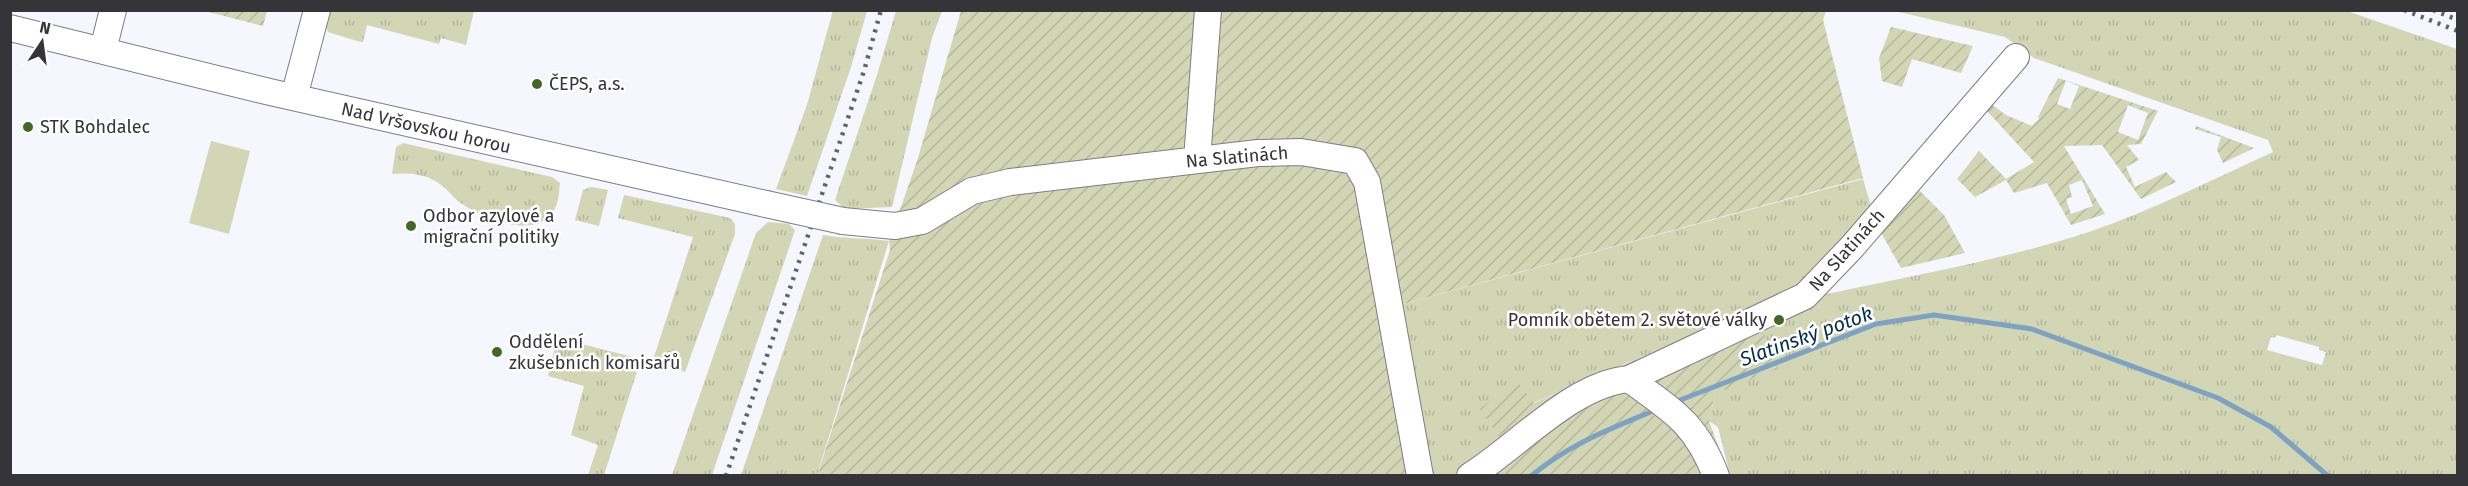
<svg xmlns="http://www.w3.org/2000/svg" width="2468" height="486" font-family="'Fira Sans',sans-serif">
  <defs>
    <pattern id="grass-tufts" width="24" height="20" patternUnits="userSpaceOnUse" patternTransform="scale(1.5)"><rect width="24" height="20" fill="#d2d6b4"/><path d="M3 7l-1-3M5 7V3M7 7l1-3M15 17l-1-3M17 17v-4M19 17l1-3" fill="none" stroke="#b5b89c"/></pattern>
    <pattern id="garden-furrows" width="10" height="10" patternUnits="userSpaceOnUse" patternTransform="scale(1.5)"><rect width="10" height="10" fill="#d2d6b4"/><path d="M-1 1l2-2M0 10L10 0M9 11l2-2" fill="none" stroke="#b5b89c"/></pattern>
  </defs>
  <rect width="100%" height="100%" fill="#f5f6fe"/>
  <path fill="url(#grass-tufts)" fill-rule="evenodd" d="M 833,10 L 867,11 L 851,67 L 807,196 L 776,189 L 807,105 Z
    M 330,11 L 474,11 L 466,45 L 441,38 L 439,44 L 367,25 L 363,42 L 360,42 L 328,32 L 326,25 Z
    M 896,11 L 942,11 L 932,38 L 892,207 L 845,209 L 835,200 L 877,75 Z
    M 1895,11 L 2347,11 L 2457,49 L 2457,475 L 1730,475 L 1718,427 L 1709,421 L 1715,394 L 1754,309 L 1533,403 L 1516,380 L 1503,443 L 1455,475 L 1436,475 L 1429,469 L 1396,306 L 1863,179 L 1873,213 L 1813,297 C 1905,277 1999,261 2089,232 C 2152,210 2212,180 2273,152 L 2268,140 L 2034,58 L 2005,37 ZM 2276,335 L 2319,347 L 2319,350 L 2326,352 L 2322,365 L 2267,350 L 2271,337 L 2275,338 Z
    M 403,143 L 552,177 L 560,183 C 559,190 559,200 556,206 C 541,242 488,220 465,206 C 454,199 447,188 437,182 C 422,173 407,173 392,174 L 396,147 Z
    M 591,187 L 608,190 L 599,226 L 575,220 L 583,190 Z
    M 624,195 L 730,218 L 735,224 L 735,234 L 685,372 L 653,360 L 693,237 L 618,218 Z
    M 768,222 L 789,224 L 795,230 L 712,475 L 672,475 L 756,233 Z
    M 823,235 C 845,239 867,238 889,241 L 817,475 L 741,475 Z
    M 557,338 L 641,359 L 604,475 L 588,475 L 598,445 L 571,435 L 584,386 L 548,376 Z"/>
  <path fill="url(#garden-furrows)" fill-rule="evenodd" d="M 205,11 L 267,11 L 263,26 Z
    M 961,11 L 1826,11 L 1823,20 L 1863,178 L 1396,306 L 1429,469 L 1436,475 L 817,476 L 890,250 L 889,241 L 917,161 Z
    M 1891,27 L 1973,46 L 1961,73 L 1912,59 L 1902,87 L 1882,81 L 1879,58 Z
    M 2058,78 L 2158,111 L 2141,144 L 2127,145 L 2139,160 L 2126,167 L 2135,187 L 2166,172 L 2176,182 L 2141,199 L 2102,145 L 2064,146 L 2105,214 L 2071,225 L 2047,183 L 2014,193 L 2006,180 L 1975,197 L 1957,179 L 1979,151 L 2006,179 L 2034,162 L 1986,110 L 1991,104 L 2006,115 L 2032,126 L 2039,119 L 2038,117 ZM 2066,81 L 2079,86 L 2070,109 L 2057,104 ZM 2128,105 L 2148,113 L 2138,140 L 2118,132 ZM 2082,180 L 2093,206 L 2071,214 L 2066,199 L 2072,197 L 2069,185 Z
    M 2196,126 L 2254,148 L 2223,163 L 2217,150 L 2221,137 L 2195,129 Z
    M 1915,186 L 1944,215 L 1965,253 L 1901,268 L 1879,229 Z
    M 1754,309 L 1778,368 L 1715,394 L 1709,421 L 1729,475 L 1455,476 L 1503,443 L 1480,409 L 1516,380 L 1534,403 Z"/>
  <path fill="#d2d6b4" d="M 211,141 L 250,151 L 229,234 L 189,223 Z"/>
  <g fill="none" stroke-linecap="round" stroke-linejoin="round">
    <path stroke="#7ea2c2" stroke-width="5" d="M 1675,402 L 1876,324 L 1934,315 L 2032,329 L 2218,398 L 2271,427 L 2328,476
      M 1531,476 C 1571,443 1612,428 1658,409"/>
    <defs>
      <path id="minor" d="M 10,28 L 270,92 L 766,204
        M 103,50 L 113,10
        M 294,97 L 317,10
        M 1197,160 L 1208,10
        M 843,221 L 895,226 L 922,221 L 972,191 L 1010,182 L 1258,153 L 1301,152 L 1355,161 L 1367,182 L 1420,476
        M 1629,379 C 1673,411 1696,423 1716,476
        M 1470,476 C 1517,447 1572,384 1629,379 L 1805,296 L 1852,247 L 2016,57"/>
    </defs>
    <use href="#minor" stroke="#7d7d86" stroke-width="28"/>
    <use href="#minor" stroke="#fff" stroke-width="26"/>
    <path stroke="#626267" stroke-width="4.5" stroke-dasharray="3 6" stroke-linecap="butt" d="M 2404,10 L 2458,31
      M 2433,10 L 2458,20
      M 726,476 L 864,71 L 881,10"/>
    <defs>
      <path id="minor-bridge" d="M 766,204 L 843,221"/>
    </defs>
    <use href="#minor-bridge" stroke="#7d7d86" stroke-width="28" stroke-linecap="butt"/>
    <use href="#minor-bridge" stroke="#fff" stroke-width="26"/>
  </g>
  <g fill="#426924" stroke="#fff" stroke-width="2">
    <circle cx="537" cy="84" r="6"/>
    <circle cx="28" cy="127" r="6"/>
    <circle cx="411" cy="226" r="6"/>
    <circle cx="1779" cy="320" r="6"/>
    <circle cx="497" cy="352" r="6"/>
  </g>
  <g text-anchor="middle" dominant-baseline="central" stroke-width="5" stroke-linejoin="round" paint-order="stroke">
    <g font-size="18" fill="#353539" stroke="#fff" text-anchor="start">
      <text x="549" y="84">ČEPS, a.s.</text>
      <text x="40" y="127">STK Bohdalec</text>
      <text x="423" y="216">Odbor azylové a<tspan x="423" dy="21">migrační politiky</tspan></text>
      <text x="1767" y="320" text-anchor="end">Pomník obětem 2. světové války</text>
      <text x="509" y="342">Oddělení<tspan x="509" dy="21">zkušebních komisařů</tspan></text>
    </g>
    <g font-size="18" fill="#353539" stroke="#fff">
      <text transform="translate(426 128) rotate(13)">Nad Vršovskou horou</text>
      <text transform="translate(1237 157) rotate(-5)">Na Slatinách</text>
      <text transform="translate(1847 250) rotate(-48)">Na Slatinách</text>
    </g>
    <g font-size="20" font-style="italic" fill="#002e4d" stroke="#fff">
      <text transform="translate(1806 336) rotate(-20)">Slatinský potok</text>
    </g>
  </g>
  <rect width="2468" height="486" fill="none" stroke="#353539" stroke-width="24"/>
  <g transform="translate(42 42) rotate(13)" stroke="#ffffff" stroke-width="4.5" paint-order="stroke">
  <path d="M0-4.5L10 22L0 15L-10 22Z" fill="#353539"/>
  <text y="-9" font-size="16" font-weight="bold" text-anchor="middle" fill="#353539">N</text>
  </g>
</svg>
